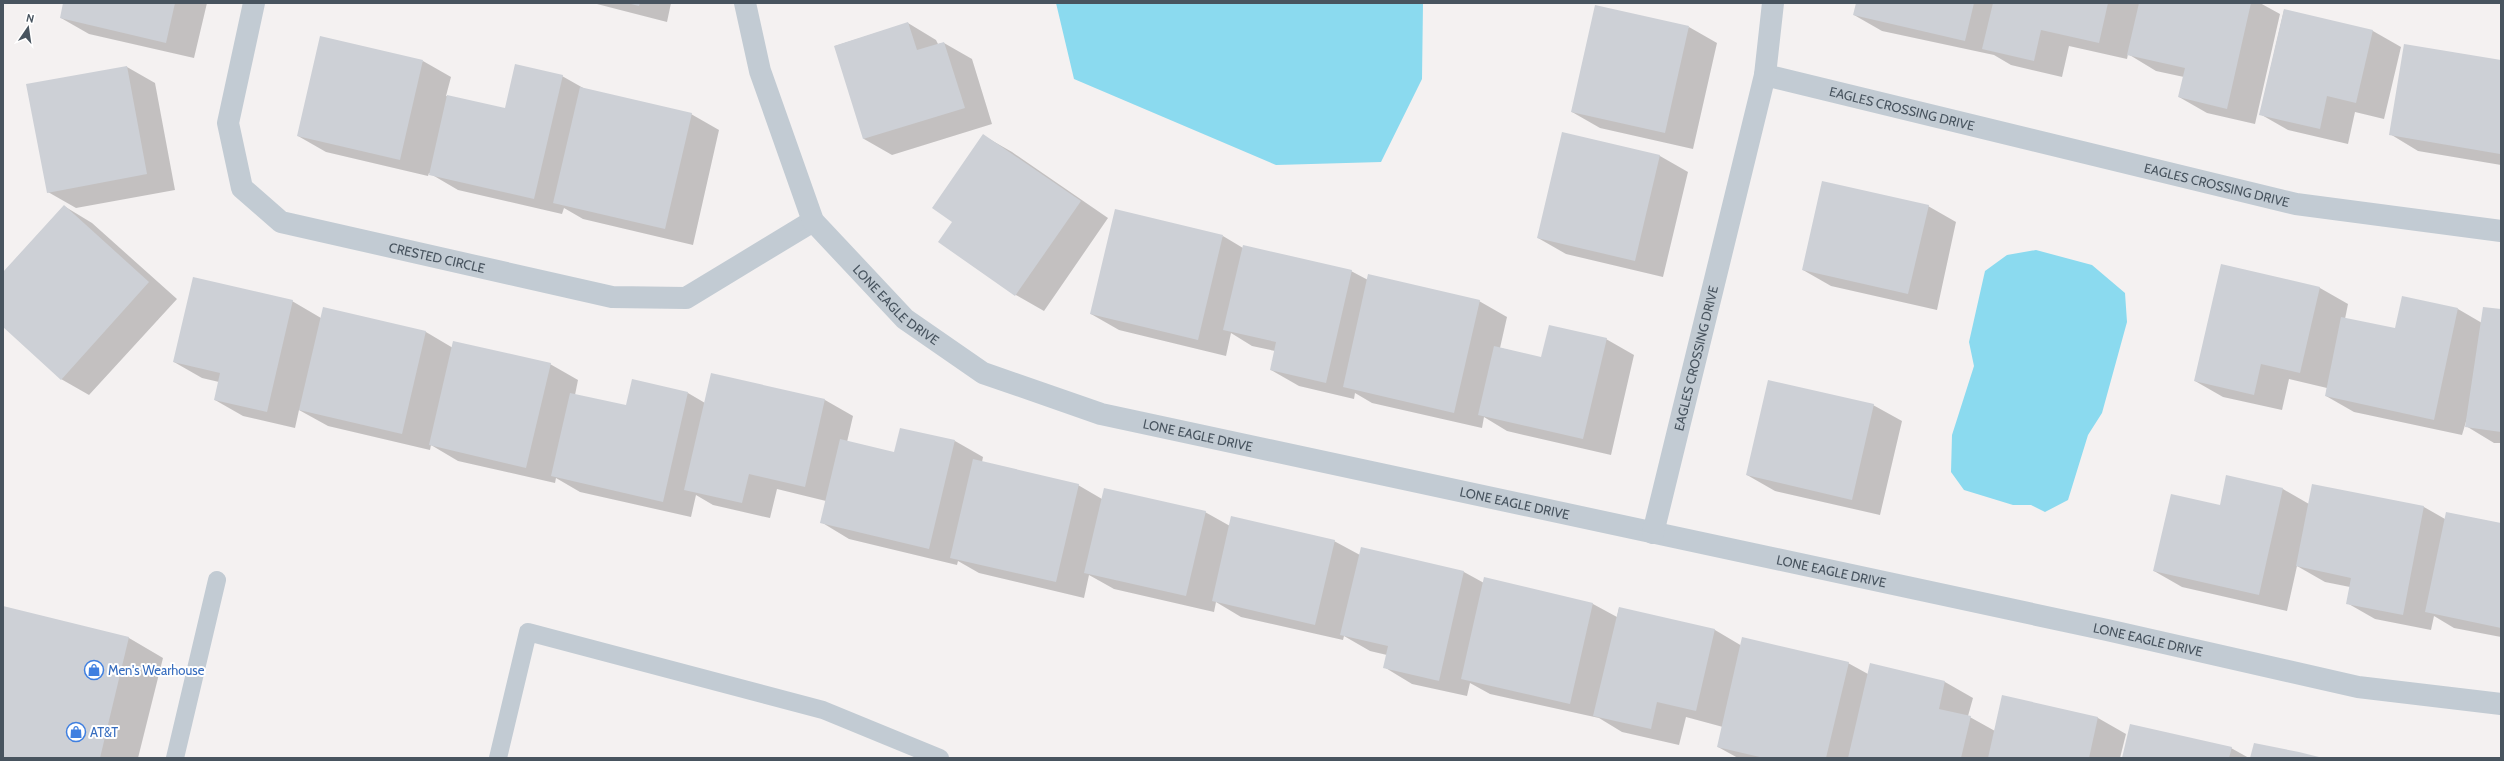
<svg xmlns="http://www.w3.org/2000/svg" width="2504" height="761" font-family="Cabin,sans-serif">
  <rect width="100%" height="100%" fill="#f4f1f1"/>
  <path fill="#8bdaef" d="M 1056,3 L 1423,3 L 1422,79 L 1381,162 L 1276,165 L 1074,79 Z
    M 2036,250 L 2092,265 L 2125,293 L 2127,322 L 2102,413 L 2088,435 L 2068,500 L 2045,512 L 2031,505 L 2013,505 L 1964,490 L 1951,472 L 1952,435 L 1974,366 L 1969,342 L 1985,271 L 2007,255 Z"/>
  <path fill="#0003" d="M 64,3 L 207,3 L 194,58 L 89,34 L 61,18 Z
    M 593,3 L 671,3 L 667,22 Z
    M 1857,3 L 2260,3 L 2280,14 L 2255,124 L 2207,113 L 2179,97 L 2184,77 L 2156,71 L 2128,54 L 2127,59 L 2069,46 L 2062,77 L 2011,65 L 1994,55 L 1882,31 L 1854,15 Z
    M 2284,10 L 2373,31 L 2401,47 L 2384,119 L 2355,112 L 2348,144 L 2288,130 L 2260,114 Z
    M 908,23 L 936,40 L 938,44 L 944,43 L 972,59 L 992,124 L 892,155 L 864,139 L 835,46 Z
    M 1689,27 L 1717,43 L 1693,149 L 1600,128 L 1572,112 Z
    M 2405,45 L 2501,61 L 2501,165 L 2418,151 L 2390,134 Z
    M 423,61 L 451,77 L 446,96 L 506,110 L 562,76 L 585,89 L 691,114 L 719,130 L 693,245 L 583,219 L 564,208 L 562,214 L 458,190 L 429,173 L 428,176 L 326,152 L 298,136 Z
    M 127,67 L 155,83 L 175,190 L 76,208 L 48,192 Z
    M 1563,133 L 1660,156 L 1688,172 L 1663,277 L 1566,254 L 1538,238 Z
    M 984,136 L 1012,152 L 1108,218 L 1044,311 L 1016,295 L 953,222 Z
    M 64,206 L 92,223 L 177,299 L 89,395 L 61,379 L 3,325 L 3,273 Z
    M 1928,206 L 1956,222 L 1937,310 L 1831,286 L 1803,270 Z
    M 1223,236 L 1243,248 L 1351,271 L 1368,280 L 1479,301 L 1507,317 L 1500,348 L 1542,358 L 1606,339 L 1634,355 L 1611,455 L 1507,431 L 1484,417 L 1482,428 L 1372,403 L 1355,393 L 1354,399 L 1299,386 L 1271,370 L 1275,351 L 1252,346 L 1231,333 L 1226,356 L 1119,330 L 1091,314 Z
    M 2222,265 L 2320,288 L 2348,304 L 2345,319 L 2396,329 L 2458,309 L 2482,323 L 2501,310 L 2501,443 L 2494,443 L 2466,426 L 2468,415 L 2462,435 L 2354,412 L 2326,396 L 2327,388 L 2289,379 L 2282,410 L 2223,397 L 2195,381 Z
    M 292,301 L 321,318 L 426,332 L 453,348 L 550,364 L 578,380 L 575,395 L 627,407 L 688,393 L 705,403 L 825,400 L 853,416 L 847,442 L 895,454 L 955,441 L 983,457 L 982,462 L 1078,485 L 1102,499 L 1205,512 L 1230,526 L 1334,541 L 1360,555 L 1464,572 L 1484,583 L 1485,579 L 1593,604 L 1617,617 L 1619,608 L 1715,630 L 1742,646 L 1848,663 L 1868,674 L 1945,682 L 1973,698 L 1968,716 L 1995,731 L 2003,696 L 2098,718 L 2126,734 L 2120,758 L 1738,758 L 1718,747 L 1723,727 L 1686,717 L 1679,745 L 1622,732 L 1599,718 L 1490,694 L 1470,683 L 1467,696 L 1412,684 L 1384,667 L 1387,655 L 1370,651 L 1344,636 L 1343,640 L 1241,617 L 1216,602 L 1214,612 L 1114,589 L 1089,575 L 1084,598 L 979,573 L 958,561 L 957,565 L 849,539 L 821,522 L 826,501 L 777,489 L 770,518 L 713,505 L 696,495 L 691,517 L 580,492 L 556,478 L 555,483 L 458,461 L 431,445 L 430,450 L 328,426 L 299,410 L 295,428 L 243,416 L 215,400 L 219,382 L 202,378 L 174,362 Z
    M 1873,405 L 1902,421 L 1880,515 L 1775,491 L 1747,475 Z
    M 2283,489 L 2309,504 L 2424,507 L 2445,519 L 2501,524 L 2501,637 L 2454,628 L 2434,616 L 2431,630 L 2375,619 L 2347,603 L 2350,587 L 2325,582 L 2297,566 L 2287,611 L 2182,587 L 2154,571 L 2220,506 Z
    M 3,607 L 129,638 L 163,658 L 138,758 L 3,758 Z
    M 2231,748 L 2249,758 L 2123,758 Z"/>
  <path fill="#cdd0d6" d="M 63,3 L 175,3 L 166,43 L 60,18 Z
    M 627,3 L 640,3 L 639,6 Z
    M 1856,3 L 1974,3 L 1965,41 L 1853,15 Z
    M 1993,3 L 2108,3 L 2099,43 L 2041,30 L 2034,61 L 1982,49 Z
    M 2139,3 L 2251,3 L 2227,109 L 2178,97 L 2185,68 L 2127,55 Z
    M 1595,5 L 1689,26 L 1665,133 L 1571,112 Z
    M 2284,9 L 2373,30 L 2356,103 L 2327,96 L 2320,129 L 2259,115 Z
    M 908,22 L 917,50 L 944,42 L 965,108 L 863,139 L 834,46 Z
    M 320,36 L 423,60 L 400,160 L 297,136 Z
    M 2404,44 L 2501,60 L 2500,154 L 2389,135 Z
    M 515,64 L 563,75 L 534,199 L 429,175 L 447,95 L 505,108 Z
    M 127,66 L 147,174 L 47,193 L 26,84 Z
    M 580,87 L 692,113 L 665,229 L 553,203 Z
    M 1562,132 L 1660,155 L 1635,261 L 1537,238 Z
    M 983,134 L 1081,201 L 1015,296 L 938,242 L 952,222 L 932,208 Z
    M 1822,181 L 1929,205 L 1908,294 L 1802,270 Z
    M 64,205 L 149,282 L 61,380 L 3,327 L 3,272 Z
    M 1115,209 L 1223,235 L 1198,340 L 1090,314 Z
    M 1243,245 L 1352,270 L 1326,383 L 1270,370 L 1276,342 L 1223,330 Z
    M 2221,264 L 2320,287 L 2300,373 L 2261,364 L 2254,395 L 2194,381 Z
    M 1368,274 L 1480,300 L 1454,413 L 1343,387 Z
    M 193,277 L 293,300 L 267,412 L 214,400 L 220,373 L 173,362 Z
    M 2402,296 L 2458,308 L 2434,420 L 2325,396 L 2341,317 L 2395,328 Z
    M 323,307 L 426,331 L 402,434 L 299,410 Z
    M 2483,307 L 2501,309 L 2501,432 L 2465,427 Z
    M 1549,325 L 1607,338 L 1583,439 L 1478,415 L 1494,346 L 1541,357 Z
    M 453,341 L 551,363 L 526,468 L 429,445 Z
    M 711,373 L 825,399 L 805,487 L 749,474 L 742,503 L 684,490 Z
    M 632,379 L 688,392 L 663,502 L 551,476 L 570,393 L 626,405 Z
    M 1768,380 L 1874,404 L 1852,500 L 1746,475 Z
    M 900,428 L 955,440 L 929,549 L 820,523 L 840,439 L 894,452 Z
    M 973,459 L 1079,484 L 1056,582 L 950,558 Z
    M 2226,475 L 2283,488 L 2259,595 L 2153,571 L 2171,494 L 2220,505 Z
    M 2312,484 L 2424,506 L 2403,615 L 2346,604 L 2351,578 L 2296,566 Z
    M 1104,488 L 1206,511 L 1186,596 L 1084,573 Z
    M 2446,512 L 2501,523 L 2501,628 L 2425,612 Z
    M 1231,516 L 1335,540 L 1315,625 L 1212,601 Z
    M 1361,547 L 1464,571 L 1439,681 L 1383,668 L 1388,646 L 1340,635 Z
    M 1484,577 L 1593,603 L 1570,704 L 1461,679 Z
    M 3,606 L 129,637 L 100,758 L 3,758 Z
    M 1619,607 L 1715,629 L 1696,711 L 1657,702 L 1651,729 L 1593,716 Z
    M 1742,637 L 1849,662 L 1826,758 L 1764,758 L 1717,747 Z
    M 1870,663 L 1945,681 L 1939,709 L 1971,716 L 1961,758 L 1848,758 Z
    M 2002,695 L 2098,717 L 2089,758 L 1988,758 Z
    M 2130,724 L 2232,747 L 2229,758 L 2122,758 Z
    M 2254,743 L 2299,752 L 2323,758 L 2250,758 Z"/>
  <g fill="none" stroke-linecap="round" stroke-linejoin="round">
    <path stroke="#c2cbd3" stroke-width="18" d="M 175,758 L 217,580
      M 498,758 L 528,632 L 823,710 L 940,758"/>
    <g stroke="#c2cbd3" stroke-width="22">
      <path id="s1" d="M 254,3 L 228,123 L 242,188 L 281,222 L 612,297 L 686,298 L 813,221"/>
      <path id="s2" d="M 745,3 L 760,71 L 813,221 L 905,319 L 983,373 L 1101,414 L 2107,630 L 2358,687 L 2501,704"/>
      <path id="s3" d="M 1765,75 L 2296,204 L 2501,231"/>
      <path id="s4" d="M 1653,533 L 1765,75 L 1773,3"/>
    </g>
  </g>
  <defs>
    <symbol id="shop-ring" viewBox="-11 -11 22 22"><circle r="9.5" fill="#fff" stroke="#3f7fe0" stroke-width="1.5"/><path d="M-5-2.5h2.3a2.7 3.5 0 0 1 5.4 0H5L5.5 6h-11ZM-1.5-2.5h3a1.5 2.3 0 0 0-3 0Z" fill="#3f7fe0"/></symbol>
  </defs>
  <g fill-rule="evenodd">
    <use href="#shop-ring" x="83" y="659" width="22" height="22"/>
    <use href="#shop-ring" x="65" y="721" width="22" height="22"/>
  </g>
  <g text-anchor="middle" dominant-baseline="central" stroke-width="4" stroke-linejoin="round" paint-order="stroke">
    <g font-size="13" fill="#48545f" stroke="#fff">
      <text stroke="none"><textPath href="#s3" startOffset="141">EAGLES CROSSING DRIVE</textPath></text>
      <text stroke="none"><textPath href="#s3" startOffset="465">EAGLES CROSSING DRIVE</textPath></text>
      <text stroke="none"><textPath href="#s1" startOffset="401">CRESTED CIRCLE</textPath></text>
      <text stroke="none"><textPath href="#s2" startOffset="347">LONE EAGLE DRIVE</textPath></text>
      <text stroke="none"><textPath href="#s4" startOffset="180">EAGLES CROSSING DRIVE</textPath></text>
      <text stroke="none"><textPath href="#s2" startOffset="682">LONE EAGLE DRIVE</textPath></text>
      <text stroke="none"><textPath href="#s2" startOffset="1006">LONE EAGLE DRIVE</textPath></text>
      <text stroke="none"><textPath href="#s2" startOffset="1330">LONE EAGLE DRIVE</textPath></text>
      <text stroke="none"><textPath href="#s2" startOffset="1654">LONE EAGLE DRIVE</textPath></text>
    </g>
    <g font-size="13" fill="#366cbe" stroke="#fff" text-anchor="start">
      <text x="108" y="670">Men's Wearhouse</text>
      <text x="90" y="732">AT&amp;T</text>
    </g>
  </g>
  <rect width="2504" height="761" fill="none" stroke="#48545f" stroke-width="8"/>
  <g transform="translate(28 28) rotate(13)" stroke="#ffffff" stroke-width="3" paint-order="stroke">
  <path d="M0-3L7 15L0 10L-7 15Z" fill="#48545f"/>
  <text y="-6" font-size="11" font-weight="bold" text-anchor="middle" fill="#48545f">N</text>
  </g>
</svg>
